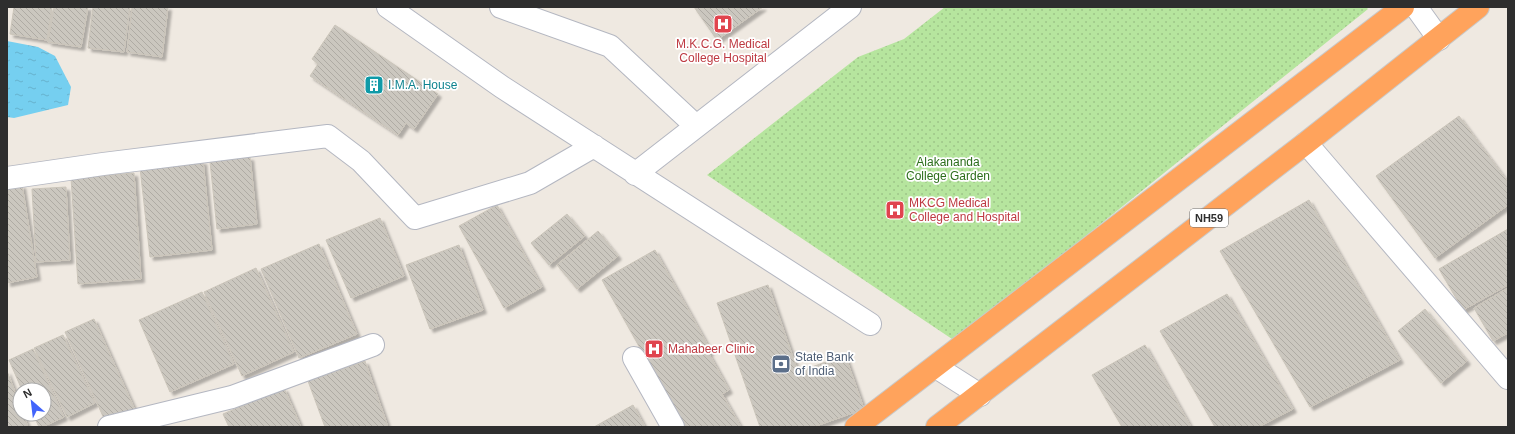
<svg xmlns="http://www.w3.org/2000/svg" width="1515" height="434" font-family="Arial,sans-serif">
  <defs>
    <pattern id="garden-dots" width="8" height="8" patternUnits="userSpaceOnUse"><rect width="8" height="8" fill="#b6e59e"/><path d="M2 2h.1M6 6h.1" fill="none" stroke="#9dc588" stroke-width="1.8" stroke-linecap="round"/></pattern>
    <pattern id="water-ripples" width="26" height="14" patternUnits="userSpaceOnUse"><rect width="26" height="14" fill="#75cff0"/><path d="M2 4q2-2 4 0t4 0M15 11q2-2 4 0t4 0" fill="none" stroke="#66b2ce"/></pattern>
    <pattern id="building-back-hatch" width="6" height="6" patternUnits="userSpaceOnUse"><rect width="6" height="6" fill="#cbc7bf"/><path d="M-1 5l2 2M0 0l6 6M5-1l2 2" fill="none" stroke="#afaba4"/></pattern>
    <filter id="shadow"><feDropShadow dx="3.5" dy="3.5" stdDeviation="1" flood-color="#0004"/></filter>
  </defs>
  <rect width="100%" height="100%" fill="#efe9e1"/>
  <path fill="url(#garden-dots)" d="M 945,7 L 1366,7 L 1368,9 L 955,341 L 707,175 L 858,57 L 904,39 Z"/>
  <path fill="url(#water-ripples)" d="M 7,41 L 38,47 L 55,56 L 71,87 L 68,105 L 14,118 L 7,117 Z"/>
  <path fill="url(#building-back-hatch)" stroke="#cbc5ba" filter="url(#shadow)" d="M 14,7 L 52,7 L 47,40 L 10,34 Z
    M 54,7 L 88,7 L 81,47 L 48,42 Z
    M 93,7 L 130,7 L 124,52 L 88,48 Z
    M 132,7 L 168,7 L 162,57 L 127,52 Z
    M 694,7 L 763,7 L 717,40 Z
    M 335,25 L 438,94 L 414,129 L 406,123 L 398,135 L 310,76 L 318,64 L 312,59 Z
    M 1459,116 L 1508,182 L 1508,205 L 1435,258 L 1376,176 Z
    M 250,157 L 257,224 L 217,229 L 210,162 Z
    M 203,161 L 212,250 L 150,257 L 140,168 Z
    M 134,173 L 141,279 L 78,284 L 71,178 Z
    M 22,185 L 37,277 L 7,283 L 7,188 Z
    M 66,187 L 70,260 L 36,262 L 32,189 Z
    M 1309,200 L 1400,360 L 1310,407 L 1220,251 Z
    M 497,205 L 542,287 L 504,308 L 459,226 Z
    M 567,214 L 585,236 L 549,265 L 531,243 Z
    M 380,218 L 404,276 L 351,298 L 326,240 Z
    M 1508,229 L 1508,285 L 1463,310 L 1439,269 Z
    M 598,231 L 618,256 L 577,289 L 557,265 Z
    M 319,244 L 357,334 L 299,358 L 261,269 Z
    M 459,245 L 483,310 L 430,329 L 406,265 Z
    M 655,250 L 711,351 L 708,352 L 729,390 L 722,394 L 741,427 L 684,427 L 602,280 Z
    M 256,268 L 294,352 L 242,376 L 204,292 Z
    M 768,285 L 798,372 L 845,355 L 864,409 L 813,427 L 760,427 L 717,303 Z
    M 1508,288 L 1508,333 L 1493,341 L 1474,308 Z
    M 202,292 L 234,364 L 170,392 L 139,320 Z
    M 1227,294 L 1293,409 L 1258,427 L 1215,427 L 1160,331 Z
    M 1425,309 L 1467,361 L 1441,383 L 1398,331 Z
    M 94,319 L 135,410 L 106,423 L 65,332 Z
    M 63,335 L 95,403 L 67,417 L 34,348 Z
    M 1145,345 L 1191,427 L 1122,427 L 1092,375 Z
    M 33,349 L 64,417 L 42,427 L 39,427 L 33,414 L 44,414 L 44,390 L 22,390 L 9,360 Z
    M 365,361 L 388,427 L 325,427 L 308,381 Z
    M 7,371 L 20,405 L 20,414 L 23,414 L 28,427 L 7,427 Z
    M 284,388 L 301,427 L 229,427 L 223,414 Z
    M 633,405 L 645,427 L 594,427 Z"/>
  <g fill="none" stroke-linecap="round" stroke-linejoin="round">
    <defs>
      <path id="street" d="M 388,7 L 502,87 L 870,324
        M 501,7 L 610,46 L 696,126
        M 1416,7 L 1439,39
        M 1306,143 L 1508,378
        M 635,174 L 850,7
        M 7,178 L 103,164 L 328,136 L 361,161 L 415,218 L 530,183 L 594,146
        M 634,358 L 673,427
        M 936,367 L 980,395
        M 109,427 L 232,397 L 373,345"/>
      <path id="highway" d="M 856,427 L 1403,7
        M 937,427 L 1306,143 L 1478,7"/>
    </defs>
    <use href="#street" stroke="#b4b7c1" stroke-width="24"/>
    <use href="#highway" stroke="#c9c9c9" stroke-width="24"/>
    <use href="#street" stroke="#fff" stroke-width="22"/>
    <use href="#highway" stroke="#ffa35c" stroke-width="22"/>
  </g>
  <defs>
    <symbol id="hospital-square" viewBox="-11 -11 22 22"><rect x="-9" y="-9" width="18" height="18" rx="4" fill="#e0444e" stroke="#fff"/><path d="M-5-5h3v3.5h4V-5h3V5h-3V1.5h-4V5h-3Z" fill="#fff"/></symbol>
    <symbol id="building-square" viewBox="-11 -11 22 22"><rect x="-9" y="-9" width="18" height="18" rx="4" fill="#0f9aa8" stroke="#fff"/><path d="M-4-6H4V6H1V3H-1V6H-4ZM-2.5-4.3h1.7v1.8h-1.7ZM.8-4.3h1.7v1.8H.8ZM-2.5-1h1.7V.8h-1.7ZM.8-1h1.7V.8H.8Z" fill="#fff"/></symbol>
    <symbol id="bank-square" viewBox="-11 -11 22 22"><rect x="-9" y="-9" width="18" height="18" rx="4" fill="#5c6f8a" stroke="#fff"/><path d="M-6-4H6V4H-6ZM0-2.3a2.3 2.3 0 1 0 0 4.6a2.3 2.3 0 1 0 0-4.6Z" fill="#fff"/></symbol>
  </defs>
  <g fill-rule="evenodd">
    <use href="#hospital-square" x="712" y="13" width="22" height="22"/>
    <use href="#building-square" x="363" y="74" width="22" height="22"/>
    <use href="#hospital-square" x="884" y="199" width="22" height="22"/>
    <use href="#hospital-square" x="643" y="338" width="22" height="22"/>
    <use href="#bank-square" x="770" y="353" width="22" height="22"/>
  </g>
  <g text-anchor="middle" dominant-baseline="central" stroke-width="3.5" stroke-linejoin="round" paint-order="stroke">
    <rect fill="#fff" stroke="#6d6d6d" stroke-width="1" x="1190" y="209" width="38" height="18" rx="3"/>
    <g font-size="11" font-weight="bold" fill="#2e2e2e">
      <text x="1209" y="218">NH59</text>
    </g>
    <g font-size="12" fill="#be3a42" stroke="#fff" text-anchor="start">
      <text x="723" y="44" text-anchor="middle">M.K.C.G. Medical<tspan x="723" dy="14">College Hospital</tspan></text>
      <text x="909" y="203">MKCG Medical<tspan x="909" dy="14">College and Hospital</tspan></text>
      <text x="668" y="349">Mahabeer Clinic</text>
    </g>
    <g font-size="12" fill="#0d838f" stroke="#fff" text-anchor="start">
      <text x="388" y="85">I.M.A. House</text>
    </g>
    <g font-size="12" fill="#2c6e1b" stroke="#fff">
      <text x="948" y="162">Alakananda<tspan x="948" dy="14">College Garden</tspan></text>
    </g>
    <g font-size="12" fill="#4e5e75" stroke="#fff" text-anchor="start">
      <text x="795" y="357">State Bank<tspan x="795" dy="14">of India</tspan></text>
    </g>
  </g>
  <rect width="1515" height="434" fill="none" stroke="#2e2e2e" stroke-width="16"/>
  <g transform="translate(32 402) rotate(332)"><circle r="19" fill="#ffffff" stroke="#ababab"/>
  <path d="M0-3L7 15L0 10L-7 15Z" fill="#4264fb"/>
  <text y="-6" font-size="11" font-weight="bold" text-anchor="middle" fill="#2e2e2e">N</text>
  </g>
</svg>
